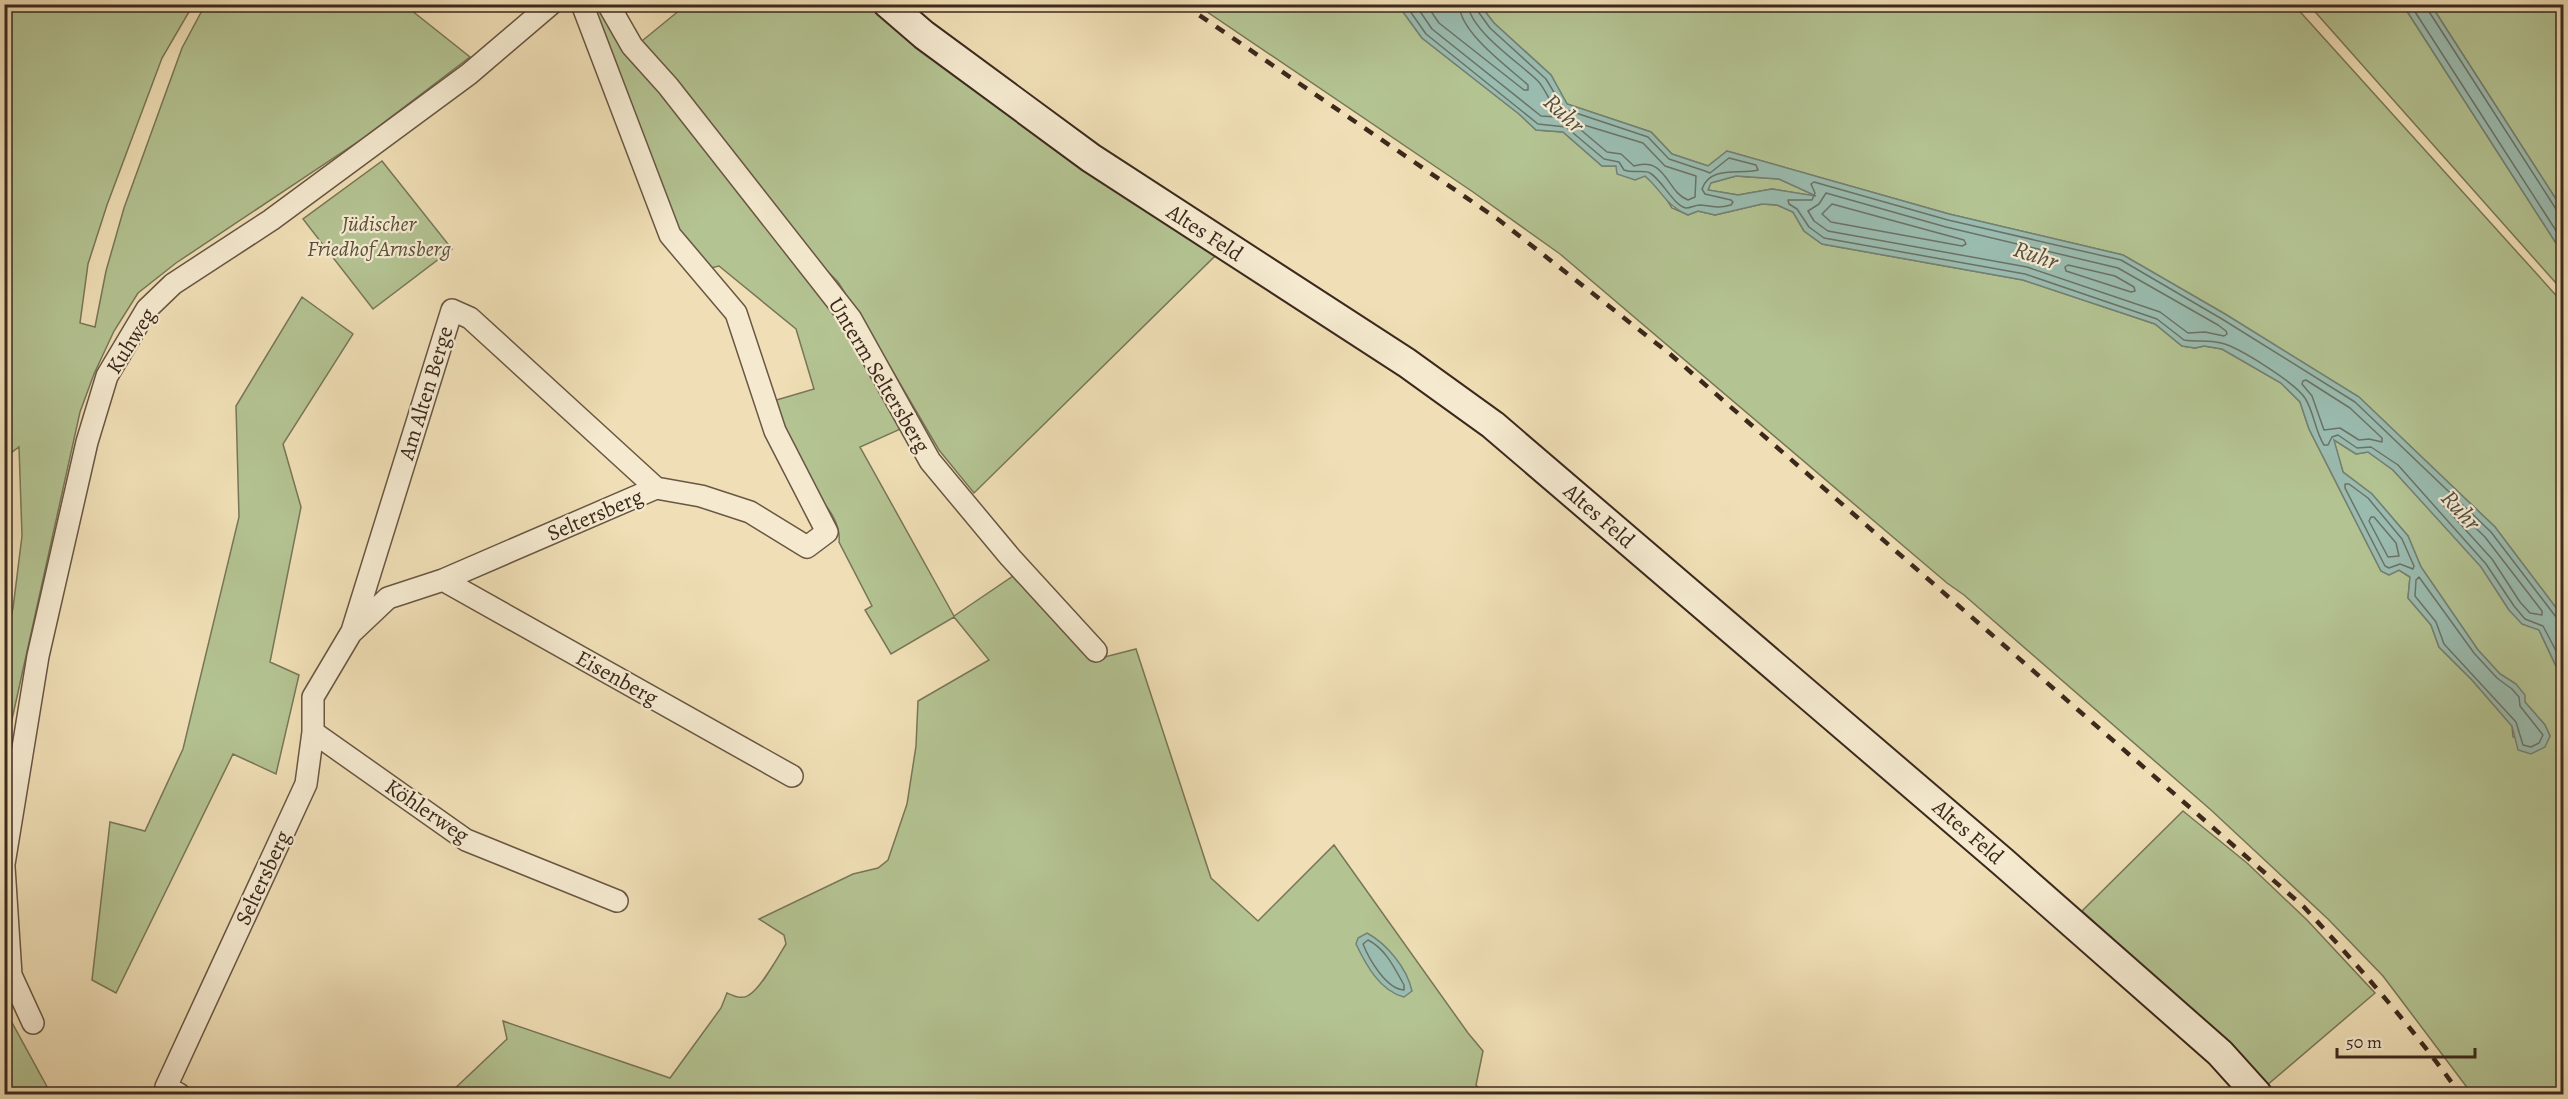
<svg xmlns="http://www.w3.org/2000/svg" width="2568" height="1099" font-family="Alegreya,serif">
  <rect width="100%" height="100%" fill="#f0dfb6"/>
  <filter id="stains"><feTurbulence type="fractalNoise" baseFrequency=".00333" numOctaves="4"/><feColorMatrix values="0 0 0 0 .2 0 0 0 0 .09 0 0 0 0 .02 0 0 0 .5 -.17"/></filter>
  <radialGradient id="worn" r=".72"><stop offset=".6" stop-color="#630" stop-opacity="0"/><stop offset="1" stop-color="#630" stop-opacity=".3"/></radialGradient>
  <path fill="#b4c392" stroke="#787658" stroke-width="1.5" d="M 5,4 L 193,5 L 162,58 L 107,205 L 88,264 L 80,323 L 95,327 L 106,271 L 124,208 L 182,48 L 205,5 L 412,5 L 411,10 L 470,57 L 362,139 L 176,263 L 138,293 L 114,331 L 94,374 L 80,412 L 5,751 L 5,638 L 13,608 L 22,536 L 19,447 L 4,458 Z
    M 590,5 L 600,5 L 835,306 L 905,427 L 860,447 L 954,616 L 1019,572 L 1093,660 L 1136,649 L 1211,878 L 1258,921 L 1334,845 L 1468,1033 L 1483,1051 L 1476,1085 L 1484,1094 L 449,1094 L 507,1039 L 503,1021 L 670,1078 L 721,1008 L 727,993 C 734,996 742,1000 749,995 C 761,988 778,957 786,944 L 784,935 L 759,919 L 853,874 L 878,868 L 888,860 L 907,804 L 916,746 L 918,701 L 989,660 L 954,617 L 891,654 L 865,610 L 872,606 L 839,542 C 842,516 815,496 803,474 C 790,452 783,425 773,401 L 814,389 L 796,329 L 719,266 L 707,269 L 680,236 Z
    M 686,5 L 887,5 L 1038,135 L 1215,256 L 974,493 L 939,450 L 869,331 L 838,282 L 794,238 L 637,45 Z
    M 1197,5 L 1398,5 L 1422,38 L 1519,114 L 1536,130 L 1563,132 L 1602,166 L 1616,166 L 1645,176 L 1660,189 L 1672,208 L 1688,215 L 1698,211 L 1715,215 L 1762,204 L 1777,205 L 1793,212 L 1804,231 L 1822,244 L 2023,280 L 2155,324 L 2182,346 L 2195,348 L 2204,346 L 2222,349 L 2281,383 L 2300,402 L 2309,429 L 2381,571 L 2389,575 L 2399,570 L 2410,577 L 2408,598 L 2431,625 L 2439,647 L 2472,680 L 2512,726 L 2513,737 L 2544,747 L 2550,736 L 2545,725 L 2525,702 L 2516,684 L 2500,674 L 2478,650 L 2421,567 L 2408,536 L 2372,494 L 2343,472 L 2333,439 L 2356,454 L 2368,452 L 2393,470 L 2482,567 L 2509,610 L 2539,630 L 2563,681 L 2563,1094 L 2472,1094 L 2383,976 L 2328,919 L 2211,810 L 1964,595 L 1947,583 L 1560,254 L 1473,192 Z
    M 1480,5 L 2294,5 L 2563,303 L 2563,617 L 2495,527 L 2359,397 L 2225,314 L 2123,255 L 1949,214 L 1727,151 L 1708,166 L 1672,154 L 1651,132 L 1567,104 L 1551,75 L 1494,23 Z
    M 2309,5 L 2403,5 L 2563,254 L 2563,291 Z
    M 2431,5 L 2563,5 L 2563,210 Z
    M 382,161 L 452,249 L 373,309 L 303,219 Z
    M 1736,176 L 1779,179 L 1819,197 L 1772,189 L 1738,195 L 1708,190 L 1710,183 Z
    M 302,297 L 353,334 L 283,444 L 301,507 L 270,662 L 299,675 L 276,774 L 233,754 L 116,993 L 92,980 L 110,822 L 145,831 L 183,749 L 239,517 L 236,406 Z
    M 2183,811 L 2247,863 L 2307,920 L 2375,993 L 2266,1086 L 2187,1006 L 2082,911 Z
    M 4,1008 L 51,1094 L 5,1094 Z"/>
  <path fill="#9abcb0" stroke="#748175" stroke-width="1.5" fill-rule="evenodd" d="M 1398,5 L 1480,5 L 1494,23 L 1551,75 L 1567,104 L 1651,132 L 1672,154 L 1708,166 L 1727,151 L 1949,214 L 2123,255 L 2225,314 L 2359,397 L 2495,527 L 2563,617 L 2563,681 L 2539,630 L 2522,624 L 2509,610 L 2481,567 L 2393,470 L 2368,452 L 2356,454 L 2334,440 L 2343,472 L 2372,494 L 2408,536 L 2421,567 L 2478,650 L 2500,674 L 2516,684 L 2525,695 L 2525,702 L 2545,725 L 2550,736 L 2545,747 L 2531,754 L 2518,750 L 2512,726 L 2472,680 L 2439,647 L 2431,625 L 2408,598 L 2410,577 L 2399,570 L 2389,575 L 2381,571 L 2309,429 L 2300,402 L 2281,383 L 2222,349 L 2204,346 L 2195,348 L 2182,346 L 2155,324 L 2023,280 L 1822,244 L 1804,231 L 1793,212 L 1777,205 L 1762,204 L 1715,215 L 1698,211 L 1688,215 C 1666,206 1663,192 1645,176 L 1635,180 L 1617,174 L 1616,166 L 1602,166 L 1563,132 L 1536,130 L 1519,114 L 1422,38 ZM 1736,176 L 1779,179 L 1816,196 L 1772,189 L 1738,195 L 1708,190 L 1711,183 Z
    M 2403,5 L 2431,5 L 2563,210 L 2563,254 Z
    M 1367,933 C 1387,944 1407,968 1412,991 L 1404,997 C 1380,991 1366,965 1356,944 L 1358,938 Z"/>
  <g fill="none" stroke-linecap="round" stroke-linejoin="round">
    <path stroke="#6b7266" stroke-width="1.5" d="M 1405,4 L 1426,34 L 1538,124 L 1566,127 L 1604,159 L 1619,162 L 1624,170 C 1634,174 1644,169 1650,173 C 1663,181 1673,205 1686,208 C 1691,208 1695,205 1700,205 C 1715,206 1715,209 1731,205 L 1733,202 L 1731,200 L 1705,194 L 1702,189 C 1710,165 1740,175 1758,170 L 1756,165 L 1729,158 L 1710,173 L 1705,171 L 1669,159 L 1648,137 L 1564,109 L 1546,79 L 1490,28 L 1477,10 L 1476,4
      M 1415,4 L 1432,29 L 1541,116 L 1557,117 L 1558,114 C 1551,104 1546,90 1538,81 C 1520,63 1470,31 1468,4
      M 1426,4 L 1439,23 L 1524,90 L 1528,90 L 1528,85 C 1508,67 1460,33 1459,4
      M 2410,4 L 2564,243
      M 2426,4 L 2428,10 L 2556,209 L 2564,213
      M 1584,125 L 1643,143 L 1665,166 L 1696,176 L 1695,197 L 1688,200 C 1666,192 1667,156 1634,166 L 1621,154 L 1607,152 L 1581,130 L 1581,126 Z
      M 1826,193 L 1946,227 L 2118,268 L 2218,325 L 2226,331 L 2227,334 L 2224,336 L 2205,332 L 2188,333 L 2160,312 L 2027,267 L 1828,231 L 1814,221 L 1808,211 L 1819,204 Z
      M 1832,204 L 1964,240 L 1966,244 L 1962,246 L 1831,222 L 1822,214 Z
      M 2068,265 L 2115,276 L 2134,287 L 2135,291 L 2131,292 L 2066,271 L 2065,267 Z
      M 2306,380 L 2350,408 L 2382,438 L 2382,442 L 2369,439 L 2359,440 L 2340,428 L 2324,430 L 2312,396 L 2302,384 L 2303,381 Z
      M 2345,484 L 2349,484 L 2368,498 L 2402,539 L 2414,566 L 2413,569 L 2400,564 L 2389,568 L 2385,566 L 2345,488 Z
      M 2443,500 L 2447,500 L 2485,537 L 2542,611 L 2542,615 L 2530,613 L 2520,602 L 2492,559 L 2443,505 Z
      M 2371,517 L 2374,517 L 2396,543 L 2399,556 L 2388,557 L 2369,521 Z
      M 2419,577 L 2474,653 L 2497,678 L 2512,689 L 2519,697 L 2520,706 L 2543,735 L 2539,743 L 2531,747 L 2523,745 L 2516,722 L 2444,644 L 2436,622 L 2415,596 L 2416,580 Z
      M 2564,620 L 2556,617 L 2491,532 L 2355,402 L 2222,319 L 2121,260 L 1948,220 L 1814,182 L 1811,184 L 1815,193 L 1812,200 L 1788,200 L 1789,204 L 1797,209 L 1809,227 L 1824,238 L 2025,274 L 2157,319 L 2184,340 C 2197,342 2208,340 2221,343 C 2239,347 2295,383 2305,398 C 2314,412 2315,431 2324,445 L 2328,445 L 2332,437 L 2338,435 L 2357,448 L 2371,447 L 2398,465 L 2486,564 L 2514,606 L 2525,619 L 2543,626 L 2564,666
      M 1368,940 C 1386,949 1395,969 1404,985 L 1404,990 C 1386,989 1369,959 1363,944 Z"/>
    <defs>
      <path id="street" d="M 608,4 L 632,46 L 668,86 L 851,319 L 930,461 L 1010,557 L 1096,651
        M 443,580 L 792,776
        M 352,631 L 452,310 L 470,318 L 656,488
        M 313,732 L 466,840 L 617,901
        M 4,864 L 38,656 L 87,442 L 107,376 L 147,309 L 173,284 L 271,220 L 469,74 L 551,4
        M 4,867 L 11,975 L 33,1023
        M 179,1094 L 166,1087 L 306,784 L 313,732 L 313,697 L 351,633 L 388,598 L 443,580 L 656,488 L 701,496 L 750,512 L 807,547 L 827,532 L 775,431 L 736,313 L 670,235 L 582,4"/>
      <path id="secondary" d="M 888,4 L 924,35 L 1091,158 L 1407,363 L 1493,425 L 2003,862 L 2220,1053 L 2257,1094"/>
    </defs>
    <use href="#street" stroke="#695643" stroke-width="24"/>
    <use href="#secondary" stroke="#3c291d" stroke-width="32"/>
    <use href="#street" stroke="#f5ead0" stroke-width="21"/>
    <use href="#secondary" stroke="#f5ead0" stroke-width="28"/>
    <path stroke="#3c291d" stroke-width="4.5" stroke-dasharray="10 10" stroke-linecap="butt" d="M 1183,4 L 1499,220 L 1670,354 L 2304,907 C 2360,968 2413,1028 2460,1094"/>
  </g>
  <g text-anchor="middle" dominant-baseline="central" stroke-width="4.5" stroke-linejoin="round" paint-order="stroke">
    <g font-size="22" font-style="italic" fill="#5a503a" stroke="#f5ead0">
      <text x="379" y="224">Jüdischer<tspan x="379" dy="25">Friedhof Arnsberg</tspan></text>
    </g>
    <g font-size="22" fill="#3c291d" stroke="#f5ead0">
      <text transform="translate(1205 233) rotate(33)">Altes Feld</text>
      <text transform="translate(131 341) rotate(-58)">Kuhweg</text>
      <text transform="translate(879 375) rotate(59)">Unterm Seltersberg</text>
      <text transform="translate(426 393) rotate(-73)">Am Alten Berge</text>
      <text transform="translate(595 515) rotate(-23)">Seltersberg</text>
      <text transform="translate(1599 516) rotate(41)">Altes Feld</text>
      <text transform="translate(617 678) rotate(29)">Eisenberg</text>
      <text transform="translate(427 811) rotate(34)">Köhlerweg</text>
      <text transform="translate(1968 832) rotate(41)">Altes Feld</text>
      <text transform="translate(263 878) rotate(-65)">Seltersberg</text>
    </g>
    <g font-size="24" font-style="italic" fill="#544e42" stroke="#f5ead0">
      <text transform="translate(1564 113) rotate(42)">Ruhr</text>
      <text transform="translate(2036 255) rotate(19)">Ruhr</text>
      <text transform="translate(2461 510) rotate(47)">Ruhr</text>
    </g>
  </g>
  <rect width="2568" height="1099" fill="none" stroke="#f0dfb6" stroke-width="24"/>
  <rect x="6" y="6" width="2556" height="1087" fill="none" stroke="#3c291d" stroke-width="3"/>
  <rect x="12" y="12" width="2544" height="1075" fill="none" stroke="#3c291d" stroke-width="1.5"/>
  <path d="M2337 1048v9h138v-9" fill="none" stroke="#3c291d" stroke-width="3"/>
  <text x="2346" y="1048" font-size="18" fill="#3c291d" stroke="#f5ead0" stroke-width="4.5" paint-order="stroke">50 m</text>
  <rect width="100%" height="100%" filter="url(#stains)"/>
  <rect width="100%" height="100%" fill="url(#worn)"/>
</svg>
